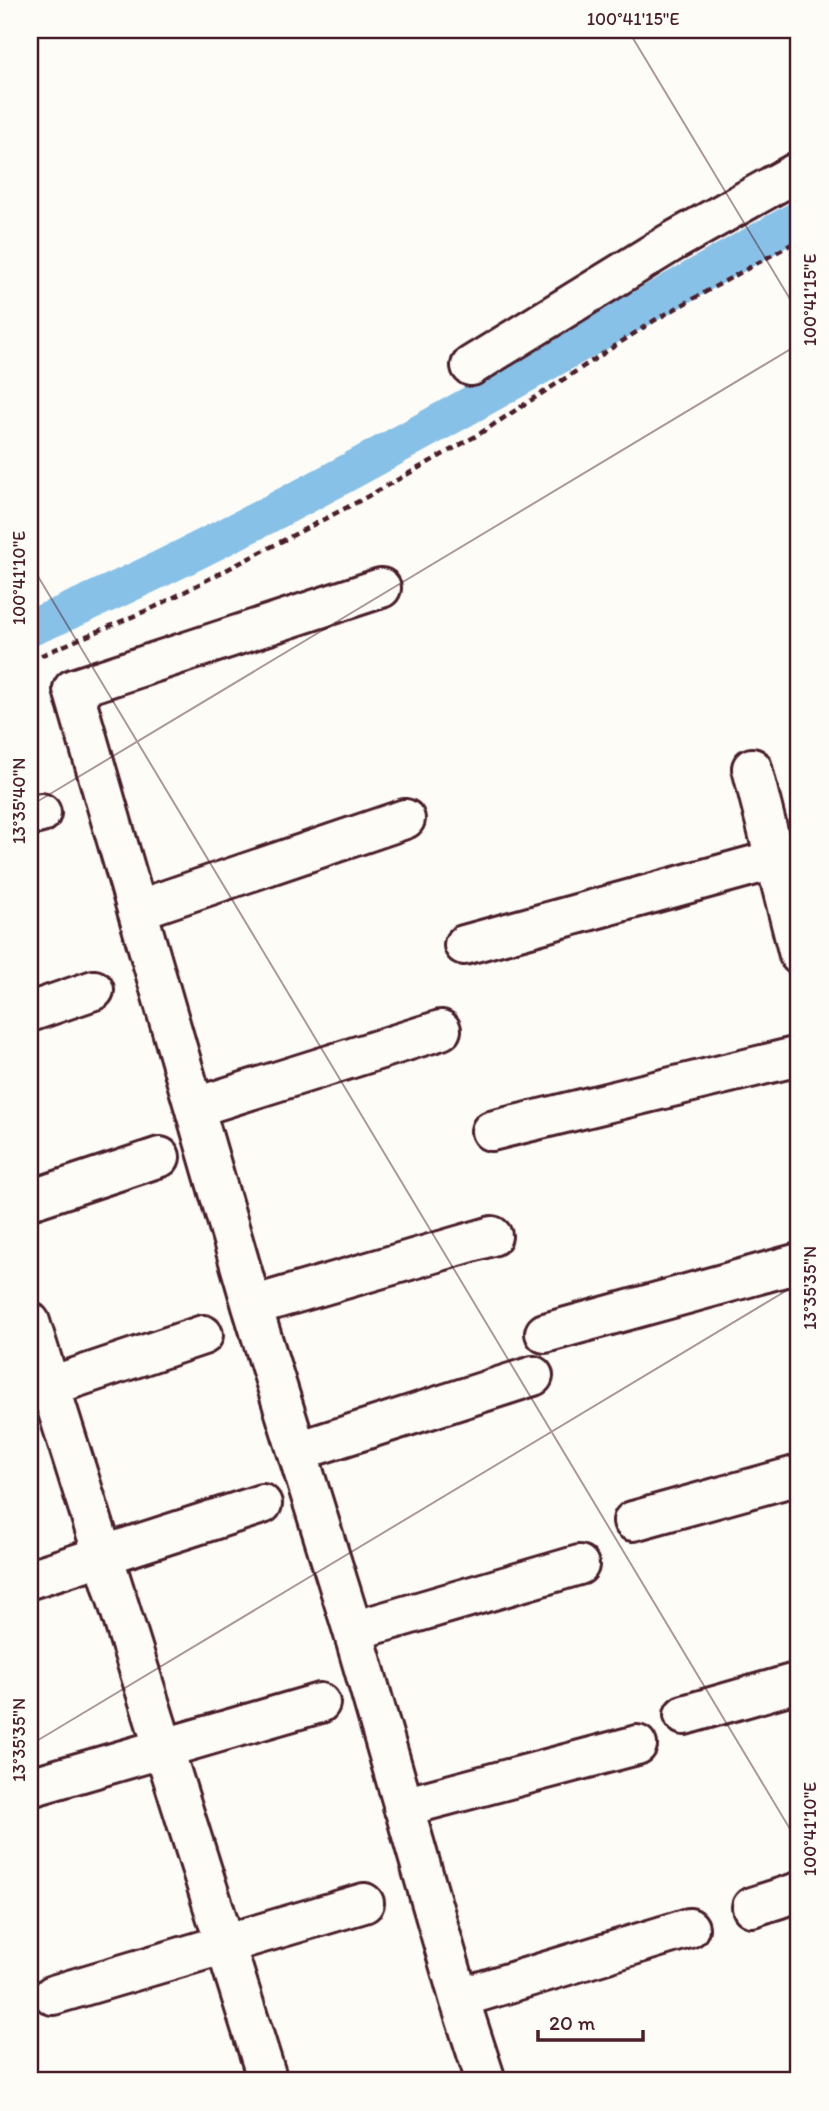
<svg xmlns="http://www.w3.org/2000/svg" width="829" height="2111" font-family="Itim,sans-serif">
  <rect width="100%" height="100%" fill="#fdfcf7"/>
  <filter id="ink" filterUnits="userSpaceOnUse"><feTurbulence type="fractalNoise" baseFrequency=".0143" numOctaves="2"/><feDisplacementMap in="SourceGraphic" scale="14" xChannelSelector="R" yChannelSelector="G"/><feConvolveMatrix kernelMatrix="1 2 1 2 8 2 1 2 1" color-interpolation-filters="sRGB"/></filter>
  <g filter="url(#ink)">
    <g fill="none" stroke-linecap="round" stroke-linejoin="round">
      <path stroke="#88c1e7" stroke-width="37" d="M 30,628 C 124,589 216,542 306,495 C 472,407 635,311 799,219"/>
      <defs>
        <path id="minor" d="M 471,366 L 672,242 L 799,171
          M 381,588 L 73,689 L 252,1306 L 353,1631 L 459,1998 L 486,2081
          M 752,768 L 799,955
          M 30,816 L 41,813
          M 137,910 L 405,819
          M 464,945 L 799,853
          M 30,1012 L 94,990
          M 196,1107 L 441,1030
          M 491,1131 L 799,1056
          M 30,1200 L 160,1157
          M 252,1306 L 492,1236
          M 30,1322 L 268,2081
          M 545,1333 L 799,1263
          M 30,1393 L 203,1335
          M 298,1451 L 533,1376
          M 633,1521 L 799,1475
          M 30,1579 L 262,1504
          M 353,1631 L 579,1565
          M 684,1715 L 799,1682
          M 30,1787 L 320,1703
          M 403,1807 L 637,1745
          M 752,1907 L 799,1892
          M 53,1995 L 364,1903
          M 459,1998 L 689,1928"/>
      </defs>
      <use href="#minor" stroke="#4a1f2b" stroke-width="44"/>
      <path stroke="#4a1f2b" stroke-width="4.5" stroke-dasharray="7 5" stroke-linecap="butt" d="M 30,660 L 155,607 L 361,500 L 476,436 L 655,320 L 799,240"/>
      <use href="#minor" stroke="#fdfcf7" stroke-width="38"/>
    </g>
  </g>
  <path fill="none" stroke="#4a1f2b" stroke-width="2" stroke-opacity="0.45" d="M 628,30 L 799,314M 30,563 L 799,1844M 30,806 L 799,344M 30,1745 L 799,1283"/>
  <rect width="829" height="2111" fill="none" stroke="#fdfcf7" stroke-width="77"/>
  <path d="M538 2030v10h105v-10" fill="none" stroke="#4a1f2b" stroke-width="3.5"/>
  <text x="549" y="2030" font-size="21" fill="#4a1f2b" stroke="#fdfcf7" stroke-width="5" paint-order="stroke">20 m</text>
  <rect x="38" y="38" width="752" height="2034" fill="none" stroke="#4a1f2b" stroke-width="2.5"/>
  <g font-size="18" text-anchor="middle" fill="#4a1f2b">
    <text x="633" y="25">100°41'15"E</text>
    <text transform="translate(810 300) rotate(-90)" y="6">100°41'15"E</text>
    <text transform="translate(19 578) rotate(-90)" y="6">100°41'10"E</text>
    <text transform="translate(19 801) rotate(-90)" y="6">13°35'40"N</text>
    <text transform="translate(810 1288) rotate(-90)" y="6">13°35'35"N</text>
    <text transform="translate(19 1740) rotate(-90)" y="6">13°35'35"N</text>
    <text transform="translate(810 1829) rotate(-90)" y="6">100°41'10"E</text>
  </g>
</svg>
